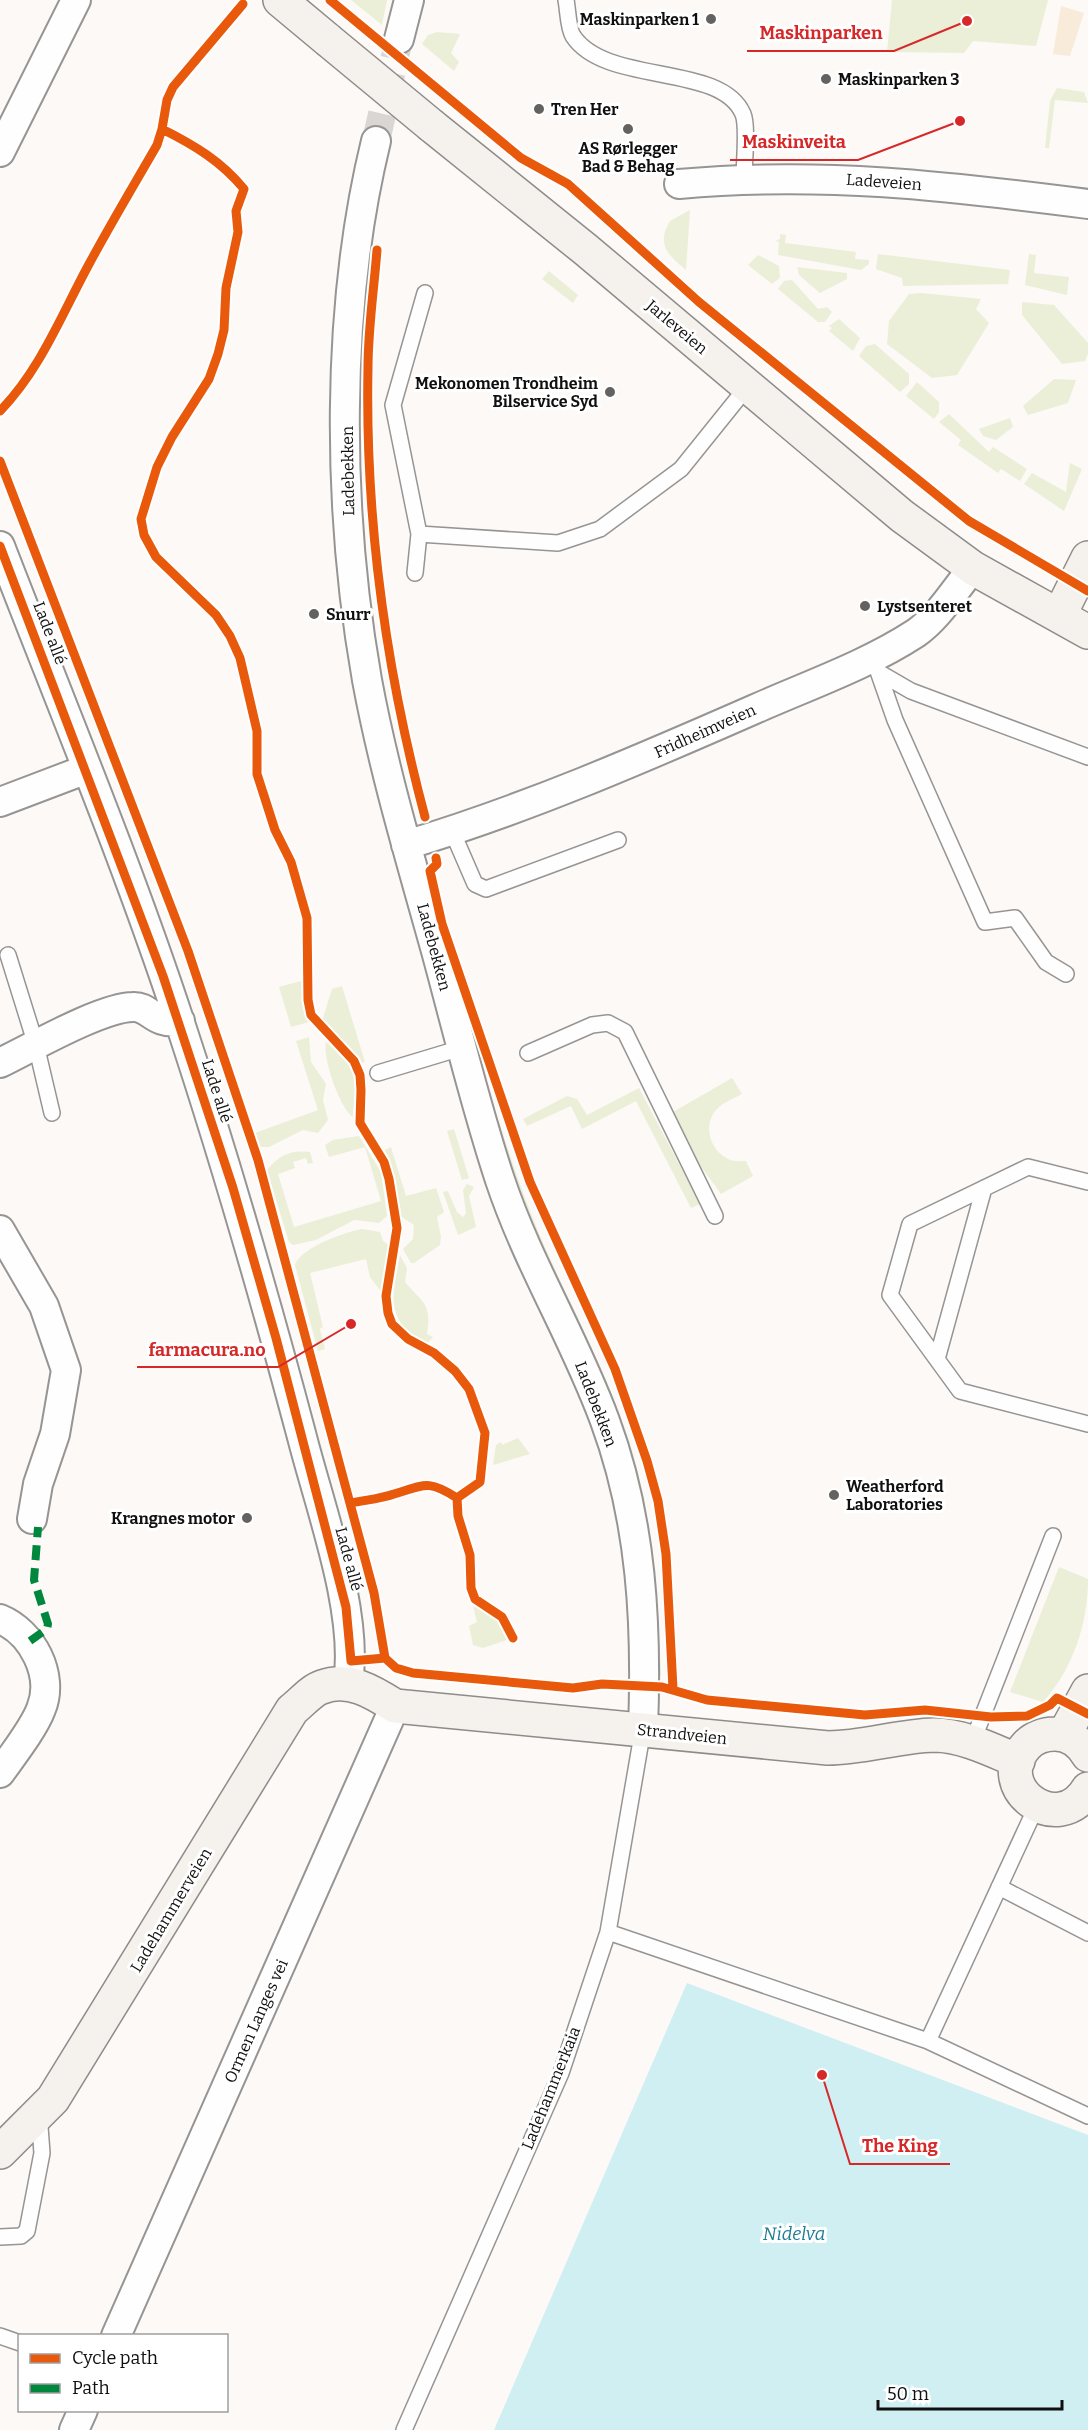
<svg xmlns="http://www.w3.org/2000/svg" width="1088" height="2430" font-family="Bitter,serif">
  <rect width="100%" height="100%" fill="#fcf9f6"/>
  <path fill="#ebefd8" d="M 351,0 L 387,0 L 382,25 Z
    M 892,0 L 1048,0 L 1036,46 L 973,41 L 964,53 L 887,52 Z
    M 437,32 L 460,34 L 451,53 L 459,62 L 454,71 L 422,44 L 428,35 Z
    M 1057,88 L 1084,92 L 1088,103 L 1055,100 L 1049,148 L 1045,148 L 1050,101 Z
    M 690,210 L 686,270 C 668,255 656,245 670,221 Z
    M 780,234 L 786,235 L 785,243 L 856,252 L 855,259 L 869,260 L 869,264 L 861,270 L 778,255 L 779,242 L 775,241 L 780,239 Z
    M 878,254 L 1010,270 L 1008,284 L 903,286 L 902,278 L 876,269 Z
    M 1029,254 L 1036,255 L 1034,273 L 1069,277 L 1067,295 L 1025,285 Z
    M 758,255 L 779,266 L 780,278 L 772,284 L 748,265 Z
    M 797,267 L 847,273 L 847,279 L 820,293 L 799,275 Z
    M 549,271 L 578,295 L 573,303 L 542,279 Z
    M 792,280 L 818,309 L 827,307 L 832,312 L 825,322 L 818,322 L 778,289 L 784,281 Z
    M 921,293 L 981,299 L 976,309 L 989,323 L 957,375 L 932,378 L 887,344 L 889,321 L 909,294 Z
    M 1022,302 L 1054,305 L 1088,343 L 1088,354 L 1085,361 L 1062,364 L 1022,315 Z
    M 839,319 L 860,338 L 853,351 L 829,331 L 832,328 L 829,326 Z
    M 875,344 L 909,374 L 909,384 L 900,392 L 859,356 L 866,346 Z
    M 1054,379 L 1076,380 L 1068,403 L 1028,415 L 1023,406 Z
    M 917,382 L 939,402 L 939,412 L 934,419 L 906,396 Z
    M 949,414 L 989,452 L 993,447 L 1027,469 L 1020,481 L 1001,469 L 998,473 L 958,445 L 961,440 L 939,422 Z
    M 1010,418 L 1013,427 L 996,440 L 983,436 L 979,429 Z
    M 1070,463 L 1082,469 L 1064,511 L 1024,484 L 1032,473 L 1066,492 Z
    M 301,981 L 302,1004 L 309,1022 L 291,1027 L 279,987 Z
    M 342,986 L 365,1062 L 361,1063 L 346,1044 L 322,1021 L 332,989 Z
    M 309,1037 L 311,1062 L 326,1084 L 323,1100 L 328,1120 L 318,1133 L 303,1130 L 269,1147 L 259,1147 L 255,1133 L 318,1110 L 296,1041 Z
    M 326,1042 C 341,1053 357,1069 356,1089 C 356,1098 352,1107 353,1117 C 340,1109 322,1057 326,1042 Z
    M 732,1078 L 742,1094 C 735,1098 724,1102 718,1108 C 702,1123 709,1150 728,1159 C 733,1162 740,1161 746,1161 L 753,1176 L 721,1194 L 697,1161 L 673,1112 Z
    M 639,1088 L 700,1204 L 691,1208 L 636,1101 L 582,1129 L 571,1106 L 527,1126 L 523,1119 L 567,1096 L 577,1099 L 587,1115 Z
    M 499,1121 C 512,1163 526,1204 544,1245 C 571,1306 603,1366 625,1429 C 653,1510 658,1591 661,1676 L 658,1676 L 653,1593 L 539,1247 L 493,1122 Z
    M 454,1129 L 469,1178 L 462,1180 L 447,1131 Z
    M 359,1136 L 381,1172 L 387,1216 L 379,1223 L 354,1220 L 316,1240 L 293,1245 L 289,1242 L 267,1170 C 280,1155 290,1150 310,1152 L 313,1163 L 308,1164 L 306,1158 L 293,1162 L 295,1168 L 278,1174 L 294,1227 L 381,1201 L 365,1147 L 329,1157 L 325,1145 L 333,1140 Z
    M 391,1147 L 406,1196 L 436,1188 L 444,1212 L 437,1217 L 441,1237 L 440,1245 L 414,1263 L 411,1263 L 403,1249 L 413,1239 L 414,1225 L 399,1215 L 395,1180 L 383,1151 Z
    M 467,1184 L 474,1187 L 469,1196 L 476,1227 L 458,1235 L 443,1192 L 448,1191 L 457,1212 L 463,1217 L 466,1213 L 463,1190 Z
    M 362,1229 L 380,1232 L 383,1241 L 390,1246 L 382,1293 L 370,1277 L 366,1259 L 310,1273 L 323,1327 L 320,1329 L 325,1349 L 318,1351 L 295,1265 C 300,1248 345,1232 362,1229 Z
    M 400,1255 L 407,1268 L 405,1282 C 422,1303 432,1302 427,1334 L 433,1337 L 427,1344 C 384,1321 392,1297 400,1255 Z
    M 518,1438 L 530,1454 L 493,1465 L 496,1445 L 501,1442 L 502,1445 Z
    M 1059,1567 L 1088,1579 C 1088,1623 1073,1669 1043,1702 L 1010,1692 Z
    M 472,1602 L 498,1619 L 510,1639 L 483,1648 L 473,1645 L 469,1626 L 477,1622 Z"/>
  <path fill="#f9ebda" d="M 1061,6 L 1084,13 L 1070,56 L 1053,54 Z"/>
  <path fill="#cfeff3" d="M 687,1983 L 1088,2135 L 1088,2430 L 494,2430 Z"/>
  <g fill="none" stroke-linecap="round" stroke-linejoin="round">
    <path stroke="#d9d6d4" stroke-width="28" stroke-dasharray="28 14" stroke-linecap="butt" d="M 376,141 L 399,39"/>
    <defs>
      <path id="lane" d="M 566,0 C 568,10 568,28 573,36 C 606,86 721,62 743,114 C 748,126 744,163 744,178
        M 419,534 L 393,405 L 425,293
        M 415,573 L 419,534 L 558,543 L 600,529 L 681,469 L 747,387
        M 873,657 L 895,720 L 985,922 L 1015,918 L 1046,962 L 1066,974
        M 880,673 L 911,691 L 1088,757
        M 452,831 L 475,884 L 486,889 L 618,840
        M 8,955 L 36,1045 L 52,1113
        M 528,1053 L 592,1025 L 608,1023 L 625,1032 L 715,1216
        M 378,1073 L 461,1048
        M 1088,1182 L 1028,1167 L 910,1224 L 890,1295 L 960,1391 L 1088,1424
        M 937,1359 L 984,1188
        M 972,1743 L 1053,1536
        M 999,1887 L 1088,1933
        M 608,1932 L 928,2041 L 1032,1816 L 1034,1804
        M 928,2041 L 1088,2116
        M 0,2237 L 21,2236 L 27,2231 L 42,2153 L 39,2114
        M 0,2336 L 20,2343
        M 404,2430 L 561,2073 L 608,1932 L 643,1729"/>
      <path id="street" d="M 399,39 L 409,0
        M 376,141 C 335,309 337,510 367,680 C 384,772 411,861 436,951 C 457,1028 475,1105 500,1180 C 528,1264 575,1339 605,1421 C 642,1521 647,1625 643,1729
        M 0,152 L 76,0
        M 679,184 C 820,171 948,186 1088,204
        M 0,546 C 61,704 127,862 180,1023 C 225,1159 265,1298 302,1437 C 320,1508 359,1612 348,1683
        M 0,802 L 87,769
        M 406,845 C 526,809 641,759 755,709 C 809,685 867,665 916,633 C 939,617 955,589 973,568
        M 0,1063 C 31,1048 102,1007 133,1007 C 150,1006 153,1025 180,1021
        M 0,1230 L 44,1306 L 66,1370 L 55,1434 L 38,1484 L 32,1519
        M 0,1619 C 32,1632 55,1675 41,1709 C 34,1728 12,1756 0,1773
        M 116,2336 L 395,1706
        M 74,2430 L 83,2410"/>
      <path id="secondary" d="M 280,0 L 328,40
        M 432,126 L 585,249 L 902,516 L 973,568 L 1088,632
        M 1059,616 L 1088,558
        M 1064,1735 L 1088,1691
        M 1088,1755 C 1081,1743 1069,1734 1055,1734 C 1044,1734 1033,1738 1026,1746 C 989,1787 1058,1839 1088,1789
        M 0,2152 L 53,2099 L 292,1710 C 301,1703 312,1690 322,1687 C 349,1677 373,1692 395,1706 L 828,1748 C 863,1748 898,1736 934,1735 C 962,1735 992,1750 1018,1761"/>
    </defs>
    <use href="#lane" stroke="#969594" stroke-width="18"/>
    <use href="#street" stroke="#969594" stroke-width="32"/>
    <use href="#secondary" stroke="#8d8c8a" stroke-width="36"/>
    <use href="#lane" stroke="#fffefe" stroke-width="15"/>
    <use href="#street" stroke="#fffefe" stroke-width="28"/>
    <use href="#secondary" stroke="#f5f1ec" stroke-width="33"/>
    <defs>
      <path id="secondary-bridge" d="M 328,40 L 432,126"/>
    </defs>
    <use href="#secondary-bridge" stroke="#8d8c8a" stroke-width="36" stroke-linecap="butt"/>
    <use href="#secondary-bridge" stroke="#f5f1ec" stroke-width="33"/>
    <path stroke="#00873e" stroke-width="8" stroke-dasharray="15 8" stroke-linecap="butt" d="M 30,1641 L 47,1629 L 48,1624 L 34,1580 L 38,1527"/>
    <defs>
      <path id="cycleway" d="M 330,0 L 521,158 L 568,184 L 699,302 L 969,521 L 1088,591
        M 162,129 L 167,100 L 173,87 L 243,4
        M 377,250 C 374,289 368,329 368,368 C 365,520 386,671 425,817
        M 0,411 C 40,370 61,316 88,266 C 110,225 134,185 157,145 L 162,129 C 194,145 221,161 244,189 L 236,211 L 238,232 L 226,288 L 224,330 L 218,354 L 209,379 L 172,437 L 157,467 L 141,519 L 144,535 L 156,557 L 216,615 L 230,636 L 240,658 L 257,731 L 257,774 L 275,830 L 291,862 L 307,918 L 308,1000 L 311,1015 L 354,1061 L 360,1075 L 361,1090 L 360,1123 L 384,1162 L 389,1179 L 397,1228 L 386,1296 L 388,1313 L 392,1324 L 408,1339 L 434,1353 L 455,1371 L 469,1389 L 485,1433 L 480,1482 L 457,1498
        M 0,461 L 188,951 L 258,1160 L 374,1593 L 385,1658 L 396,1668 L 413,1673 L 573,1688 L 602,1684 L 662,1687 L 707,1700 L 865,1715 L 925,1710 L 991,1717 L 1027,1716 L 1050,1705 L 1057,1698 L 1088,1714
        M 0,546 L 163,976 L 233,1188 L 276,1338 L 346,1607 L 351,1661 L 385,1658
        M 436,858 L 437,864 L 430,871 L 442,924 L 530,1182 L 615,1369 L 647,1461 L 658,1501 L 666,1554 L 673,1689
        M 351,1503 C 365,1500 380,1499 394,1494 C 424,1485 428,1479 457,1498 L 458,1516 L 470,1555 L 471,1588 L 475,1599 L 502,1617 L 513,1638"/>
    </defs>
    <use href="#cycleway" stroke="#fff" stroke-width="13"/>
    <use href="#cycleway" stroke="#e8590c" stroke-width="9"/>
  </g>
  <g fill="#636260" stroke="#fff" stroke-width="2">
    <circle cx="711" cy="19" r="6"/>
    <circle cx="826" cy="79" r="6"/>
    <circle cx="539" cy="109" r="6"/>
    <circle cx="628" cy="129" r="6"/>
    <circle cx="610" cy="392" r="6"/>
    <circle cx="865" cy="606" r="6"/>
    <circle cx="314" cy="614" r="6"/>
    <circle cx="834" cy="1495" r="6"/>
    <circle cx="247" cy="1518" r="6"/>
  </g>
  <g text-anchor="middle" dominant-baseline="central" stroke-width="6" stroke-linejoin="round" paint-order="stroke">
    <g font-size="16" font-weight="bold" fill="#101010" stroke="#fff" text-anchor="start">
      <text x="699" y="19" text-anchor="end">Maskinparken 1</text>
      <text x="838" y="79">Maskinparken 3</text>
      <text x="551" y="109">Tren Her</text>
      <text x="628" y="148" text-anchor="middle">AS Rørlegger<tspan x="628" dy="18">Bad &amp; Behag</tspan></text>
      <text x="598" y="383" text-anchor="end">Mekonomen Trondheim<tspan x="598" dy="18">Bilservice Syd</tspan></text>
      <text x="877" y="606">Lystsenteret</text>
      <text x="326" y="614">Snurr</text>
      <text x="846" y="1486">Weatherford<tspan x="846" dy="18">Laboratories</tspan></text>
      <text x="235" y="1518" text-anchor="end">Krangnes motor</text>
    </g>
    <g font-size="16" fill="#101010" stroke="#fff">
      <text transform="translate(884 182) rotate(4)">Ladeveien</text>
      <text transform="translate(677 327) rotate(40)">Jarleveien</text>
      <text transform="translate(348 471) rotate(-91)">Ladebekken</text>
      <text transform="translate(50 633) rotate(69)">Lade allé</text>
      <text transform="translate(705 731) rotate(-24)">Fridheimveien</text>
      <text transform="translate(434 947) rotate(75)">Ladebekken</text>
      <text transform="translate(217 1091) rotate(72)">Lade allé</text>
      <text transform="translate(596 1404) rotate(69)">Ladebekken</text>
      <text transform="translate(349 1559) rotate(75)">Lade allé</text>
      <text transform="translate(682 1734) rotate(6)">Strandveien</text>
      <text transform="translate(171 1910) rotate(-59)">Ladehammerveien</text>
      <text transform="translate(256 2021) rotate(-66)">Ormen Langes vei</text>
      <text transform="translate(551 2088) rotate(-68)">Ladehammerkaia</text>
    </g>
    <g font-size="18" font-style="italic" fill="#1f7c94" stroke="#fff">
      <text x="794" y="2234">Nidelva</text>
    </g>
  </g>
  <path fill="none" stroke="#d62828" stroke-width="2" d="M967 21L894 51H747M960 121L858 160H730M351 1324L278 1367H137M822 2075L850 2164H950"/>
  <g fill="#d62828" stroke="#fff" stroke-width="2">
    <circle cx="967" cy="21" r="6"/>
    <circle cx="960" cy="121" r="6"/>
    <circle cx="351" cy="1324" r="6"/>
    <circle cx="822" cy="2075" r="6"/>
  </g>
  <g font-size="18" text-anchor="middle" font-weight="bold" fill="#d62828" stroke="#fff" stroke-width="6" stroke-linejoin="round" paint-order="stroke">
    <text x="821" y="39">Maskinparken</text>
    <text x="794" y="148">Maskinveita</text>
    <text x="207" y="1356">farmacura.no</text>
    <text x="900" y="2152">The King</text>
  </g>
  <rect x="18" y="2334" width="210" height="78" fill="#ffffff" stroke="#9f9f9f" stroke-width="1.5"/>
  <rect x="30" y="2354" width="30" height="9" fill="#e8590c" stroke="#9f9f9f" stroke-width="1.5"/>
  <text x="72" y="2364" font-size="18" fill="#101010">Cycle path</text>
  <rect x="30" y="2384" width="30" height="9" fill="#00873e" stroke="#9f9f9f" stroke-width="1.5"/>
  <text x="72" y="2394" font-size="18" fill="#101010">Path</text>
  <path d="M878 2400v9h184v-9" fill="none" stroke="#101010" stroke-width="3"/>
  <text x="887" y="2400" font-size="18" fill="#101010" stroke="#ffffff" stroke-width="4.5" paint-order="stroke">50 m</text>
</svg>
